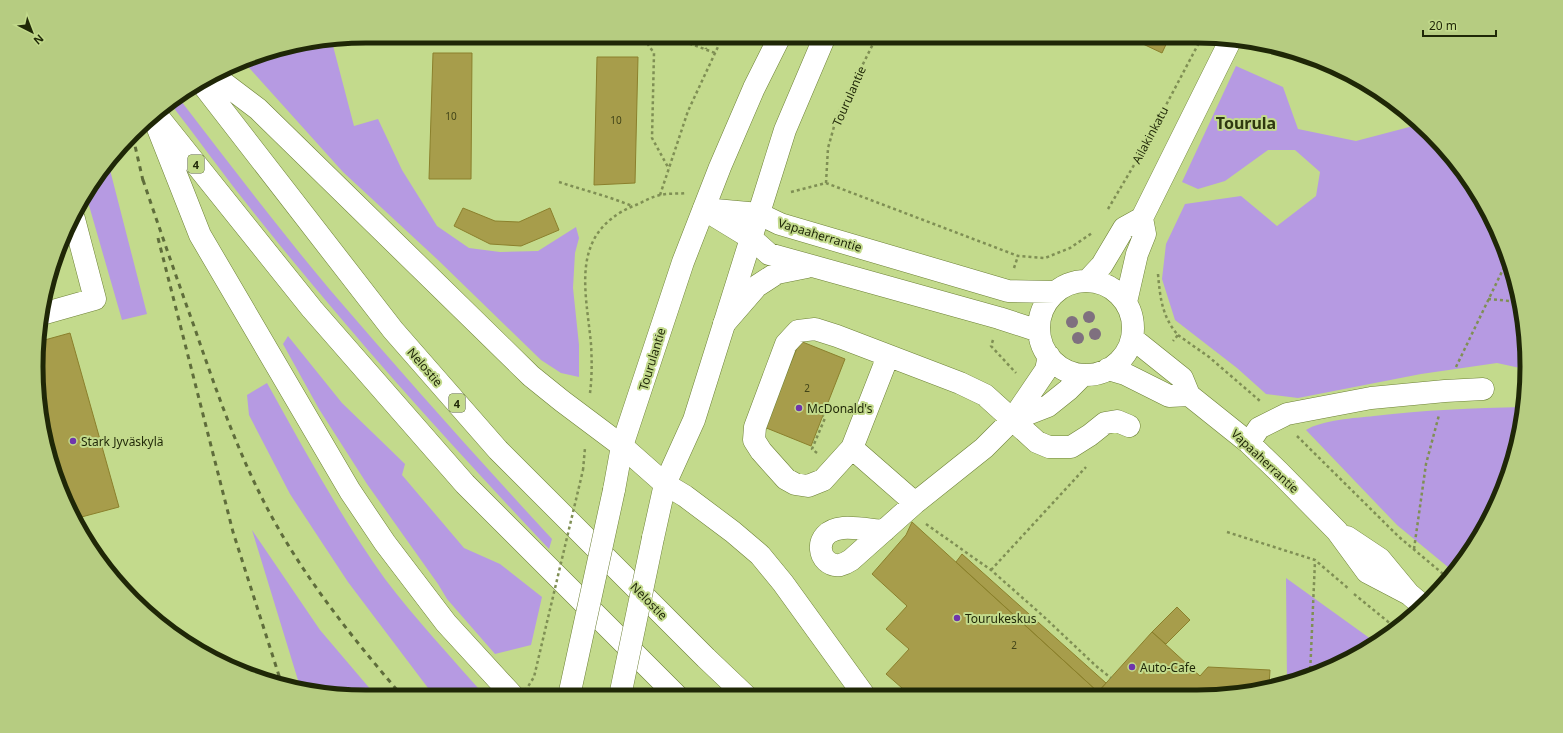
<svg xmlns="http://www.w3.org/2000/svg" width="1563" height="733" font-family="'Noto Sans',sans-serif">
  <rect width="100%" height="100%" fill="#c3da8c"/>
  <path fill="#b69ae2" d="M 332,42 L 354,126 L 378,119 L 402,170 L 437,226 L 469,248 L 500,252 L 538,251 L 576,227 L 579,238 L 575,253 L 573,288 L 579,345 L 579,377 L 561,373 L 541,360 L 438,260 L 343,172 L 243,61 L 260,54 Z
    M 1236,66 L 1283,87 L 1298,129 L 1356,141 L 1417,125 L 1417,122 L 1430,133 L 1471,183 L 1502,240 L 1521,302 L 1527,368 L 1520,368 L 1497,363 L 1421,374 L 1298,398 L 1266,394 L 1237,368 L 1175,320 L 1162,279 L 1166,244 L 1185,204 L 1241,196 L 1277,226 L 1316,196 L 1320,172 L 1295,150 L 1268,150 L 1225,181 L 1198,189 L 1182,182 Z
    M 178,97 C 228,162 278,228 331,291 C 403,375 477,458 552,539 L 549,549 C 447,441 347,330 254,213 C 225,177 198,139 170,103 Z
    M 109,166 L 147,314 L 122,320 L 86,195 Z
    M 288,336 L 342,403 L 405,464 L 402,475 L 464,548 L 500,564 L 542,597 L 531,645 L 495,654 L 447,599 L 438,584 L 367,484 L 319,409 L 283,344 Z
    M 267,383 C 304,449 341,518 385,579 C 416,620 452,658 486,697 L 460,697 L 453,689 L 428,688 L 348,582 L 290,494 L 249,415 L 247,395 Z
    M 1523,407 L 1521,431 L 1502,493 L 1459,568 L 1454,572 L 1397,525 L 1306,430 C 1322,420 1355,418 1374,416 C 1424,410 1473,408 1523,407 Z
    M 252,530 L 320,630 L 377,697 L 301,690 Z
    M 1286,578 L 1375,642 L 1323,672 L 1287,682 Z"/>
  <path fill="#a79d4b" stroke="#8b802c" d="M 1126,36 L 1170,36 L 1162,53 Z
    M 433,53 L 472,53 L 471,179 L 429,179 Z
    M 597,57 L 638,57 L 635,183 L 594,185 Z
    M 463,208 L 495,221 L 519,222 L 550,208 L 559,230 L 521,246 L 490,244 L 454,226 Z
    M 70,333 L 119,507 L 74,519 L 53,473 L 39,410 L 41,341 Z
    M 800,341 L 845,359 L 811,446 L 764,427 Z
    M 912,522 L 1098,692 L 1152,632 L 1200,676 L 1208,667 L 1270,670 L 1269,686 L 1240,694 L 910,695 L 886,674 L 909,649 L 886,629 L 907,606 L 872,574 L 906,535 Z
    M 962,554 L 1106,683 L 1098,692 L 956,562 Z
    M 1177,607 L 1190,620 L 1166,644 L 1152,632 Z"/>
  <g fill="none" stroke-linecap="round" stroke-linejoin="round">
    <defs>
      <path id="minor" d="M 704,209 L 759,214 L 780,224 L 1008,291 L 1055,292
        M 710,213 L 751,238 L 769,254 L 999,318 L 1039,331
        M 1088,280 L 1102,265 L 1124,228 L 1142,218 L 1231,39
        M1039 328a47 47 0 1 1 94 0a47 47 0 1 1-94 0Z
        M 1126,302 L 1137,254 L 1145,234 L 1142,218
        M 42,314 L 95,299 L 74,219
        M 724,324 L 757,286 L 777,273 L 807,267
        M 1132,338 L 1182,378 L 1189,395 L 1249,443 L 1280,473 L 1337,531 L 1367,572 L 1409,594
        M 888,356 L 852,448 L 823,480 L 808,486 L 795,484 L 786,479 L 761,451 L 754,440 L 755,427 L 786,344 L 798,331 L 815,329 L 837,336 L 960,383 L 985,395 L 1037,442 L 1049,447 L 1071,447 L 1090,435 L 1105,423 L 1117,421 L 1129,426
        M 1108,369 L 1125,374 L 1169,396 L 1189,395
        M 1012,420 L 1048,406 L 1068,390 L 1083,375
        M 1249,443 L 1259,428 L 1287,414 L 1371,398 L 1445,391 L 1483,389
        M 852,448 L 915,503
        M 884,531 C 871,530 856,527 843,528 C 810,531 818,568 840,565 C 844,564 848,562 851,560 L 915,503 L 984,448 L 1012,420 L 1046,370 L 1049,356
        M 1347,537 L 1380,559 L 1409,594 L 1422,605"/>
      <path id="major" d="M 614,490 L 622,446 L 683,262 L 720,167 L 754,88 L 780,36
        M 653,538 L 665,484 L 694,420 L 785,130 L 825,36"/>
      <path id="highway" d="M 213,75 L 258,109 L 531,376 L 562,401 L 622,446 L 665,484 L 685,496 L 733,532 L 760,555 L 783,583 L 864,695
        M 200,81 L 393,330 L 498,450 L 706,658 L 746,696
        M 155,113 L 312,309 L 465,484 L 677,696
        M 157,126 L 200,235 L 350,491 L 385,543 L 446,623 L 514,697"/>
    </defs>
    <use href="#minor" stroke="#6d8136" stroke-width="23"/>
    <use href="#major" stroke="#6d8136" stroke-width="23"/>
    <use href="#highway" stroke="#6d8136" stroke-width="23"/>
    <path stroke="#7f8f54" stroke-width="2.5" stroke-dasharray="3 3" stroke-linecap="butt" d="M 591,36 L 642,36 L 654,53 L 652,138 L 669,169
      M 642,36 L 691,44 L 715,53
      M 703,36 L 706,49
      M 559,182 C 583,190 608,196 632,206
      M 826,183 L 828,148 L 837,116 L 877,36
      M 791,192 L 826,183 L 1018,256 L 1045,258 L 1070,248 L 1092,233
      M 660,195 L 688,111 L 723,36
      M 1108,209 L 1137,160 L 1202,37
      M 1014,268 L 1018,256
      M 1158,274 C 1160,297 1162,317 1178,335 L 1173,341
      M 1488,299 L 1521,302
      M 1178,335 L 1209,357 L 1260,401
      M 993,340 L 991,346 L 1016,373
      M 1456,367 L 1508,259
      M 590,393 C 592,377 592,361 591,344 C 586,290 569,234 633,206 C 642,203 652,196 661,195 C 669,193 678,194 686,193
      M 1297,436 L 1399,537 L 1448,578
      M 817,453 L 812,449 L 825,418 L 823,416
      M 583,470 L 585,448
      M 926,524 L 991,570 L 1042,615 L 1096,666 L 1111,678
      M 1227,532 L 1315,560 L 1349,589
      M 1414,549 L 1426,464 L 1439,415
      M 991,570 L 1086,467
      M 1354,594 L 1397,629
      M 1310,675 L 1315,561"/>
    <use href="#minor" stroke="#fff" stroke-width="22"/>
    <use href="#major" stroke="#fff" stroke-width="22"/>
    <use href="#highway" stroke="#fff" stroke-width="22"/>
    <path stroke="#5f6d3b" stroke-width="3" stroke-dasharray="5 5" stroke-linecap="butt" d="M 133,137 L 144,185
      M 143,180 C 160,230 177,279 195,329 C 217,393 240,459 273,519 C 309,584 355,641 403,697
      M 158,238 L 233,532 L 282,685"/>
    <defs>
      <path id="major-bridge" d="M 569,696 L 614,490
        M 620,696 L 653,538"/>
    </defs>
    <use href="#major-bridge" stroke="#6d8136" stroke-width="23" stroke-linecap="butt"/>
    <path stroke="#7f8f54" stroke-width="2.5" stroke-dasharray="3 3" stroke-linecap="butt" d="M 522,696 L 534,677 L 583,470"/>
    <use href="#major-bridge" stroke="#fff" stroke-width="22"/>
  </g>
  <g fill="#7f707f">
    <circle cx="1089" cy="317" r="6"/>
    <circle cx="1072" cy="322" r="6"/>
    <circle cx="1095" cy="334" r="6"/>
    <circle cx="1078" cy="338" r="6"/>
  </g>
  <g fill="#6f35ac" stroke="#c3da8c" stroke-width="1.5">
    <circle cx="799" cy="408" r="4"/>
    <circle cx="73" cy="441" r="4"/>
    <circle cx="957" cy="618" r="4"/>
    <circle cx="1132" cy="667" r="4"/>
  </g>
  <g text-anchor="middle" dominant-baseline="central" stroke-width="4" stroke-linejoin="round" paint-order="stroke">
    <g font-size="10" fill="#414418">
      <text x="451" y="116">10</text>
      <text x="616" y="120">10</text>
      <text x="807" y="388">2</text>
      <text x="1014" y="645">2</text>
    </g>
    <g fill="#c3da8c" stroke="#505d2f" stroke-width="1">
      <rect x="188" y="155" width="16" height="18" rx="3"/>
      <rect x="449" y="394" width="16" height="18" rx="3"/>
    </g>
    <g font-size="11" font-weight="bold" fill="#1f2707">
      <text x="196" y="164">4</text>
      <text x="457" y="403">4</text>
    </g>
    <g font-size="12" fill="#1f2707" stroke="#c3da8c">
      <text transform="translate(849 96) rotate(-66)">Tourulantie</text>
      <text transform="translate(1150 135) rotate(-62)">Ailakinkatu</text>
      <text transform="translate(820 235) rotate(17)">Vapaaherrantie</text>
      <text transform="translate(652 359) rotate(-73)">Tourulantie</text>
      <text transform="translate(425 367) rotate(49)">Nelostie</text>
      <text transform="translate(1265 461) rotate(43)">Vapaaherrantie</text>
      <text transform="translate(649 601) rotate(45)">Nelostie</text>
    </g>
    <g font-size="12" fill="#1f2707" stroke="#c3da8c" text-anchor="start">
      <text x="807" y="408">McDonald's</text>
      <text x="81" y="441">Stark Jyväskylä</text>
      <text x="965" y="618">Tourukeskus</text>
      <text x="1140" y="667">Auto-Cafe</text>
    </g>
    <g font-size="16" font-weight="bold" fill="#2e3810" stroke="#c3da8c">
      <text x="1246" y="123">Tourula</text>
    </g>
  </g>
  <path d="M0 0H1563V733H0ZM366 43H1197A323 323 0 0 1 1520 366V367A323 323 0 0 1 1197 690H366A323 323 0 0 1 43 367V366A323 323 0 0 1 366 43Z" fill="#b6cc81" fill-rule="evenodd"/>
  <path fill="none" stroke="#1f2707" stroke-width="5" d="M366 43H1197A323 323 0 0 1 1520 366V367A323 323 0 0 1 1197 690H366A323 323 0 0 1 43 367V366A323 323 0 0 1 366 43Z"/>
  <g transform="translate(32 32) rotate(138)" stroke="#c3da8c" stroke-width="3" paint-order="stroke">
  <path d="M0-3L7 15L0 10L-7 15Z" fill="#1f2707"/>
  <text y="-6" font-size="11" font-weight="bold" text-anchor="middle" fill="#1f2707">N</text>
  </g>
  <path d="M1423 30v6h73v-6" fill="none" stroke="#1f2707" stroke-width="2"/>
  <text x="1429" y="30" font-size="12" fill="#1f2707" stroke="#c3da8c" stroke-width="3" paint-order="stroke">20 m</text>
</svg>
